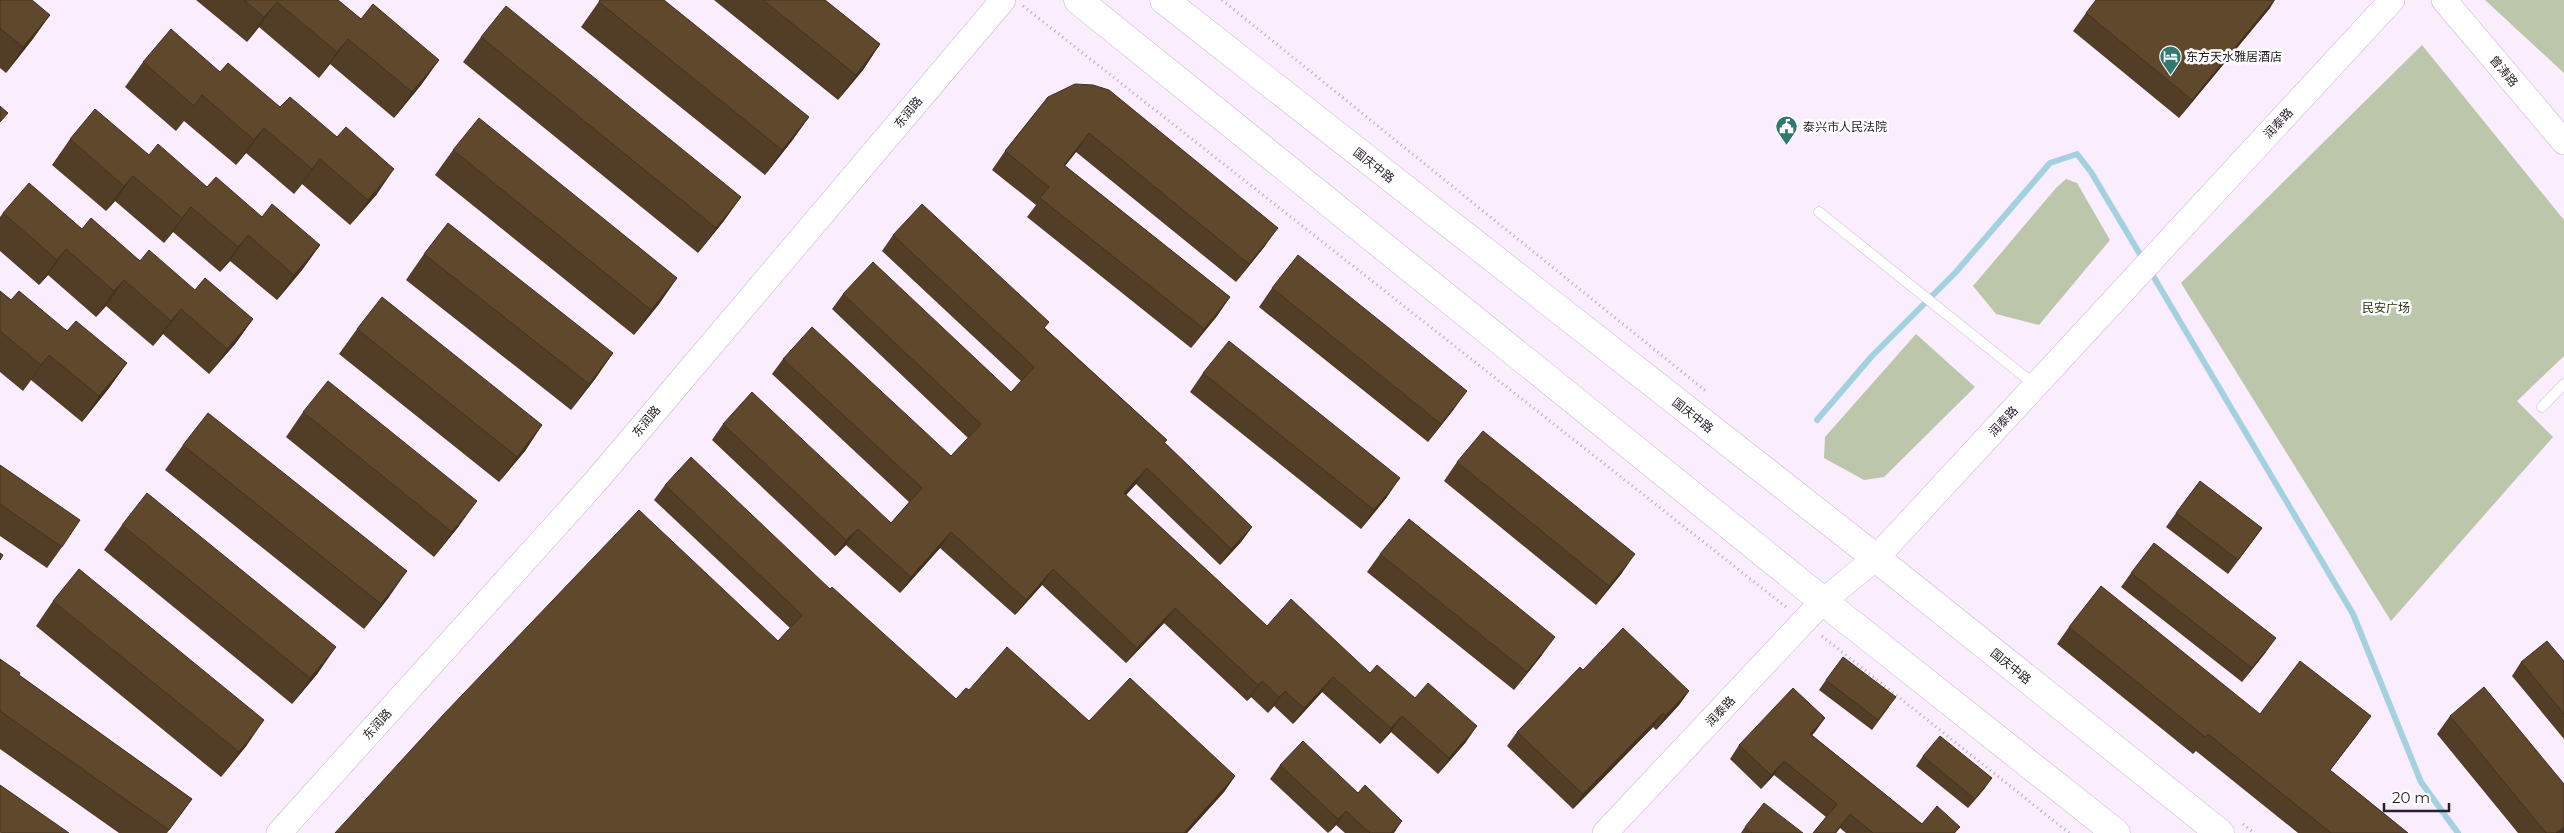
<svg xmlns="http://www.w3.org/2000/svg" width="2564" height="833" font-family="Montserrat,'Noto Sans SC',sans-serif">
  <rect width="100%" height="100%" fill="#faedfe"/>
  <path fill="#bbc6ab" d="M 2485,0 L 2564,0 L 2564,73 Z
    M 2422,45 L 2564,220 L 2564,356 L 2517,401 L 2553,437 L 2391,621 L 2181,283 Z
    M 2066,179 L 2077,183 L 2110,240 L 2039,325 L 1996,314 L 1973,286 L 2056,188 Z
    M 1916,334 L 1975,387 L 1884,477 L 1864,480 L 1824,458 L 1825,437 Z"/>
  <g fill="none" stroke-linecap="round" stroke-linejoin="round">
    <path stroke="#a3d1e0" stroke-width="6" d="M 2149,269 L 2353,614 L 2421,782 L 2458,833
      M 1817,420 L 1872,356 L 1956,272 L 2050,163 L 2077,154 L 2091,172 L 2144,261"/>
    <defs>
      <path id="service" d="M 1819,212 L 2035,385
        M 2542,407 L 2564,384"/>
      <path id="tertiary" d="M 2444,0 L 2564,142
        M 279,833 L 596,481 L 1003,0
        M 1605,833 L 1823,601 L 1876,558 L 2392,0"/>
      <path id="secondary" d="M 1078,0 L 1823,601 L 2116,833
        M 1164,0 L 1876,558 L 2220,833"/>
    </defs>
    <use href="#service" stroke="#c9b5d0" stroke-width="11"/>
    <use href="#tertiary" stroke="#c9b5d0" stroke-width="26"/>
    <use href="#secondary" stroke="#c9b5d0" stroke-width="29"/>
    <path stroke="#b3a7b6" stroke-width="3" stroke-dasharray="1 4" stroke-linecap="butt" d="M 1222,0 L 1707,392
      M 1023,6 L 1786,607
      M 1822,636 L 2069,833
      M 2243,824 L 2254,833"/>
    <use href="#service" stroke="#fff" stroke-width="10"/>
    <use href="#tertiary" stroke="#fff" stroke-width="25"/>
    <use href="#secondary" stroke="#fff" stroke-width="28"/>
  </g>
  <path fill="#523e26" d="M 0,0 L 50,15 L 32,40 L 6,73 L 0,68 Z
    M 196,0 L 338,0 L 361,19 L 439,60 L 421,85 L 394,118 L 330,64 L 319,78 L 259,27 L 247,42 Z
    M 600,0 L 809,117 L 791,142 L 765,175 L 581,27 Z
    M 714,0 L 825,0 L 880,44 L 863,70 L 838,100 Z
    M 2270,8 L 2179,118 L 2073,31 L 2086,13 Z
    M 481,37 L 741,197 L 723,222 L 698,253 L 463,62 Z
    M 143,62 L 220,72 L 377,194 L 350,225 L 302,184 L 294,194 L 246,153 L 236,165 L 184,121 L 176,131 L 125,87 Z
    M 1048,97 L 1265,246 L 1236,282 L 1076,152 L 1065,166 L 1230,297 L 1217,316 L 1191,348 L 1027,217 L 1036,205 L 992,170 L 1005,151 Z
    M 70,139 L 149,155 L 262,217 L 320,245 L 302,270 L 277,300 L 230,261 L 220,272 L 173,232 L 164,243 L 115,201 L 106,211 L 52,165 Z
    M 453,150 L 677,278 L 659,304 L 634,335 L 435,175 Z
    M 3,213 L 82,229 L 195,290 L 253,319 L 235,344 L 209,374 L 163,334 L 153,346 L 106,306 L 96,317 L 48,275 L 39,285 L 0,251 L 0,217 Z
    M 893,235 L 1045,328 L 1167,440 L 1164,443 L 1252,527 L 1241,542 L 1220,565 L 1136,484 L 1126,495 L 1267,626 L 1370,673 L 1415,698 L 1466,742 L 1438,774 L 1391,732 L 1380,744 L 1322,692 L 1293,724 L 1274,706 L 1268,713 L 1251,697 L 1247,701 L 1164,623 L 1126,663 L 1042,585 L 1015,615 L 940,548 L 900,593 L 846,545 L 835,556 L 712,440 L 723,424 L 891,523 L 909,502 L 772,374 L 783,359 L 951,456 L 968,438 L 832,309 L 843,294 L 1011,392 L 1021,381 L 882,251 Z
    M 424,254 L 613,353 L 595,379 L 571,410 L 406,280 Z
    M 1272,288 L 1454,409 L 1428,442 L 1259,307 Z
    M 0,291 L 11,300 L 127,363 L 109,388 L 82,422 L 31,380 L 23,391 L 0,372 Z
    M 357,329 L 542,425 L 525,451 L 499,482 L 339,354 Z
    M 1203,373 L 1387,497 L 1361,529 L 1190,392 Z
    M 303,412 L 459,526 L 434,557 L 286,437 Z
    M 183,445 L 389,597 L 364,629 L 165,470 Z
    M 1457,462 L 1622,573 L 1596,605 L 1444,481 Z
    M 0,465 L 62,547 L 47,568 L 0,536 Z
    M 665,485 L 830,589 L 956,699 L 969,690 L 1089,721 L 1235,776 L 1224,792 L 1187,833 L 335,833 L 778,641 L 790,628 L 654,500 Z
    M 2176,513 L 2262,528 L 2228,574 L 2166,527 Z
    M 122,525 L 318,673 L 292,704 L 104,550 Z
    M 1380,554 L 1542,655 L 1514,690 L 1367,572 Z
    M 2131,573 L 2266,652 L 2242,682 L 2121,587 Z
    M 53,601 L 247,745 L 221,777 L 36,626 Z
    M 2069,627 L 2260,714 L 2358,734 L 2330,770 L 2408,833 L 2298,833 L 2196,751 L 2193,754 L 2057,644 Z
    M 0,659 L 19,675 L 192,799 L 167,833 L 119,833 L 0,749 Z
    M 2564,661 L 2564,739 L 2512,676 L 2521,662 Z
    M 1583,670 L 1689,691 L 1679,705 L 1656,730 L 1653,727 L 1573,809 L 1507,746 L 1517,732 Z
    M 1826,680 L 1889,707 L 1872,730 L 1819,690 Z
    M 2450,716 L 2564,833 L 2518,833 L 2437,734 Z
    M 1825,718 L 1812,735 L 1922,824 L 1960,827 L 1955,833 L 1846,833 L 1840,828 L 1836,833 L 1813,833 L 1826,817 L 1774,775 L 1761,789 L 1730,759 L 1739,745 Z
    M 1923,756 L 1985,788 L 1968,808 L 1916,766 Z
    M 1280,765 L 1394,833 L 1345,833 L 1336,825 L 1328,833 L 1270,779 Z
    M 1745,827 L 1803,833 L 1741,833 Z"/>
  <path fill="#42321f" d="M 2274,0 L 2275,0 L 2270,8 L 2179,118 L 2192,100 Z
    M 277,2 L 259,27 L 247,42 L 264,17 Z
    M 50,15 L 32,40 L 6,73 L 23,47 Z
    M 348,39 L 330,64 L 319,78 L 337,52 Z
    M 880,44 L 863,70 L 838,100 L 856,75 Z
    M 439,60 L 421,85 L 394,118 L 412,92 Z
    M 809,117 L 791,142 L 765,175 L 782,150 Z
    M 264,128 L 246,153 L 236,165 L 254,140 Z
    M 1089,133 L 1076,152 L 1051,183 L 1064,165 Z
    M 320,159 L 302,184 L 294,194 L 312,169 Z
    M 394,169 L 377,194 L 350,225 L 368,200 Z
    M 133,176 L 115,201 L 106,211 L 124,186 Z
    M 741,197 L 723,222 L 698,253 L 716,228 Z
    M 191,207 L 173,232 L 164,243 L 182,218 Z
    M 1278,228 L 1265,246 L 1236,282 L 1249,264 Z
    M 248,235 L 230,261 L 220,272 L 238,247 Z
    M 320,245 L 302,270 L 277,300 L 294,275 Z
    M 66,249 L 48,275 L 39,285 L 57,260 Z
    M 677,278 L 659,304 L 634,335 L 651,310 Z
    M 124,280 L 106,306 L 96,317 L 114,291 Z
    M 1230,297 L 1217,316 L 1191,348 L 1204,329 Z
    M 181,309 L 163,334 L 153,346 L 171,321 Z
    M 253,319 L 235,344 L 209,374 L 227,349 Z
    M 613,353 L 595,379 L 571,410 L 589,384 Z
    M 49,355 L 31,380 L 23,391 L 41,365 Z
    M 127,363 L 109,388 L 82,422 L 99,396 Z
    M 1467,391 L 1454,409 L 1428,442 L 1441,424 Z
    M 542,425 L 525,451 L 499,482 L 517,457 Z
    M 1147,468 L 1136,484 L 1113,509 L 1124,493 Z
    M 1400,478 L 1387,497 L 1361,529 L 1374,510 Z
    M 477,501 L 459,526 L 434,557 L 452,532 Z
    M 1252,527 L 1241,542 L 1220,565 L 1231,549 Z
    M 2262,528 L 2252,542 L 2228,574 L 2238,560 Z
    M 858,529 L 846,545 L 835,556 L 846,540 Z
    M 951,532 L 940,548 L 900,593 L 911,577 Z
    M 1635,554 L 1622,573 L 1596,605 L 1609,586 Z
    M 1053,569 L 1042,585 L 1015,615 L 1026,600 Z
    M 407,571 L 389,597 L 364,629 L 381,604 Z
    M 1175,608 L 1164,623 L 1126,663 L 1137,648 Z
    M 1555,637 L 1542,655 L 1514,690 L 1527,672 Z
    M 2276,638 L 2266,652 L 2242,682 L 2252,668 Z
    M 336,647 L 318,673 L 292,704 L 310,678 Z
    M 1333,677 L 1322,692 L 1293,724 L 1304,708 Z
    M 1262,681 L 1251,697 L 1247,701 L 1258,685 Z
    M 1285,691 L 1274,706 L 1268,713 L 1279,697 Z
    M 1689,691 L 1679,705 L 1656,730 L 1666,715 Z
    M 1663,713 L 1653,727 L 1573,809 L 1583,794 Z
    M 1402,716 L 1391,732 L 1380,744 L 1391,728 Z
    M 2371,716 L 2358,734 L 2317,787 L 2330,770 Z
    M 1825,718 L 1815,732 L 1800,748 L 1810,734 Z
    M 264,720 L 247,745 L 221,777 L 239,752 Z
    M 1477,726 L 1466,742 L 1438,774 L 1449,758 Z
    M 1784,761 L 1774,775 L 1761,789 L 1771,775 Z
    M 1235,776 L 1224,792 L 1187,833 L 1184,833 Z
    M 1992,778 L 1985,788 L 1968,808 L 1975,799 Z
    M 1346,811 L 1336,825 L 1329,833 L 1338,819 Z
    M 1850,814 L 1836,833 L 1835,833 Z
    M 1402,821 L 1394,833 L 1391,833 Z
    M 2564,826 L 2564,833 L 2556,833 Z"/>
  <path fill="#5f482c" stroke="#42321f" d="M 0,0 L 32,0 L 50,15 L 23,47 L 0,28 Z
    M 244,0 L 338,0 L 361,19 L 373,4 L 439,60 L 412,92 L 348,39 L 337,52 L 277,2 L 264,17 Z
    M 600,0 L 664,0 L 809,117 L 782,150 L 599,2 Z
    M 763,0 L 825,0 L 880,44 L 856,75 Z
    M 2096,0 L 2274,0 L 2192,100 L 2086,13 Z
    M 506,6 L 741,197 L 716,228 L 481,37 Z
    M 171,29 L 220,72 L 228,63 L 280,107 L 290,97 L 337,137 L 346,127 L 394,169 L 368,200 L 320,159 L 312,169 L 264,128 L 254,140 L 202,95 L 194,106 L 143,62 Z
    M 1075,84 L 1093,85 L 1109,90 L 1278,228 L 1249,264 L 1089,133 L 1064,165 L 1230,297 L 1204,329 L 1040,198 L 1049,187 L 1005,151 L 1048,97 Z
    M 0,106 L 8,113 L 0,122 Z
    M 95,109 L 149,155 L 158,144 L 207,187 L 216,177 L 262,217 L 272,204 L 320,245 L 294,275 L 248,235 L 238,247 L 191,207 L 182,218 L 133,176 L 124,186 L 70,139 Z
    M 479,118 L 677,278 L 651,310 L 453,150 Z
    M 29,183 L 82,229 L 91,218 L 140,261 L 149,250 L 195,290 L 205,278 L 253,319 L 227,349 L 181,309 L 171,321 L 124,280 L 114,291 L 66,249 L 57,260 L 3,213 Z
    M 922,204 L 1049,322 L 1044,328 L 1167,440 L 1164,442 L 1252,527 L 1231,549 L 1147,468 L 1124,493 L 1267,626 L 1291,599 L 1370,673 L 1377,665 L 1415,698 L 1428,683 L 1477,726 L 1449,758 L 1402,716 L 1391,728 L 1333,677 L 1304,708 L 1285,691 L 1279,697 L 1262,681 L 1258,685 L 1175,608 L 1137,648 L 1053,569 L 1026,600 L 951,532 L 911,577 L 858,529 L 846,540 L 723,424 L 752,392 L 891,523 L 922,488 L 783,359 L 812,327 L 951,456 L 981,424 L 843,294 L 873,262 L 1011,392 L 1034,367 L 893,235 Z
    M 448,223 L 613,353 L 589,384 L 424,254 Z
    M 1298,255 L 1467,391 L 1441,424 L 1272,288 Z
    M 0,291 L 11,300 L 19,291 L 67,331 L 76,321 L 127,363 L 99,396 L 49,355 L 41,365 L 0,331 Z
    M 382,297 L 542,425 L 517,457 L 357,329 Z
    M 1229,341 L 1400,478 L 1374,510 L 1203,373 Z
    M 328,381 L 477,501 L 452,532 L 303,412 Z
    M 208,413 L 407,571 L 381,604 L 183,445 Z
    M 1483,431 L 1635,554 L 1609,586 L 1457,462 Z
    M 691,457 L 830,589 L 832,587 L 956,699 L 966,688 L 969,690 L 1007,647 L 1089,721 L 1130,678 L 1235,776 L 1184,833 L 335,833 L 443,715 L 639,510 L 778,641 L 802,615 L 665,485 Z
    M 0,465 L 80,520 L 62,547 L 0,504 Z
    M 2200,481 L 2262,528 L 2238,560 L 2176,513 Z
    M 147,493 L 336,647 L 310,678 L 122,525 Z
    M 1409,519 L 1555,637 L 1527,672 L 1380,554 Z
    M 2154,543 L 2276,638 L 2252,668 L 2131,573 Z
    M 0,553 L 3,555 L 0,560 Z
    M 79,569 L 264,720 L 239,752 L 53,601 Z
    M 2101,586 L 2260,714 L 2300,661 L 2371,716 L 2330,770 L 2408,833 L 2331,833 L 2208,734 L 2205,737 L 2069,627 Z
    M 1623,628 L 1689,691 L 1666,715 L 1663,713 L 1583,794 L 1517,732 L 1580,667 L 1583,670 Z
    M 2547,641 L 2564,661 L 2564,714 L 2521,662 Z
    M 1843,657 L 1896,697 L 1878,720 L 1826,680 Z
    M 0,659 L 20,673 L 19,675 L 192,799 L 169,830 L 0,711 Z
    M 2484,687 L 2564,784 L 2564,826 L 2556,833 L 2546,833 L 2450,716 Z
    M 1793,688 L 1825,718 L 1810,734 L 1922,824 L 1937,806 L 1960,827 L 1954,833 L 1873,833 L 1850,814 L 1835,833 L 1813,833 L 1837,804 L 1784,761 L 1771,775 L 1739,745 Z
    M 1940,736 L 1992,778 L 1975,799 L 1923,756 Z
    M 1303,741 L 1358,793 L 1365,785 L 1402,821 L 1391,833 L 1370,833 L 1346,811 L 1338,819 L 1280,765 Z
    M 0,785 L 69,833 L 2,833 L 0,832 Z
    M 1764,803 L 1803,833 L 1752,833 L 1745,827 Z"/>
  <defs>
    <symbol id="hotel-pin" viewBox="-11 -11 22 30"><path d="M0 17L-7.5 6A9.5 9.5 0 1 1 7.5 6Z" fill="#317870" stroke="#fff"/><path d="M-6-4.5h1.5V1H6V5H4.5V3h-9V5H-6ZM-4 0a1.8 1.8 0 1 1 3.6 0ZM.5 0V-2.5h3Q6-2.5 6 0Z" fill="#fff"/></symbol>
    <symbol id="civic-pin" viewBox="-11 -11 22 30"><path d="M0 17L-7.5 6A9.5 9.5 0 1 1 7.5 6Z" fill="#317870" stroke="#fff"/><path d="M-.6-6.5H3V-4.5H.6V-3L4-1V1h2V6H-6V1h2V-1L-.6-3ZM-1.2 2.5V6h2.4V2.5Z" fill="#fff"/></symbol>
  </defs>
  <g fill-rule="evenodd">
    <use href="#hotel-pin" x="2158" y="44" width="25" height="34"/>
    <use href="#civic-pin" x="1774" y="114" width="25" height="34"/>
  </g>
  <g text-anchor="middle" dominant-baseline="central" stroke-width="5" stroke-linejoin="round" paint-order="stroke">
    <g font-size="12" fill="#28202a" stroke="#fff" text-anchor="start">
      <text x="2186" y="56">东方天水雅居酒店</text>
      <text x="1803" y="126">泰兴市人民法院</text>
    </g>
    <g font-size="12" fill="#28202a" stroke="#fff">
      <text transform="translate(2504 71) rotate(50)">曾涛路</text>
      <text transform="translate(908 112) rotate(-50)">东润路</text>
      <text transform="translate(2278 123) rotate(-47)">润泰路</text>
      <text transform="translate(1374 165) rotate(38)">国庆中路</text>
      <text transform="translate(1693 415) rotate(38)">国庆中路</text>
      <text transform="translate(646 421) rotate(-50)">东润路</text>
      <text transform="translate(2003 421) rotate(-47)">润泰路</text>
      <text transform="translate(2011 666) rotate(39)">国庆中路</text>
      <text transform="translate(1720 711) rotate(-47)">润泰路</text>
      <text transform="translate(377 724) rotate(-48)">东润路</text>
    </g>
    <g font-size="12" fill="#243106" stroke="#fff">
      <text x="2386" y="307">民安广场</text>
    </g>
  </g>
  <path d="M2384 803v8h65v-8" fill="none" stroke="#28202a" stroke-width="2.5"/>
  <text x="2392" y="803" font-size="15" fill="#28202a" stroke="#ffffff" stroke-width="4" paint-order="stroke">20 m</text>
</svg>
